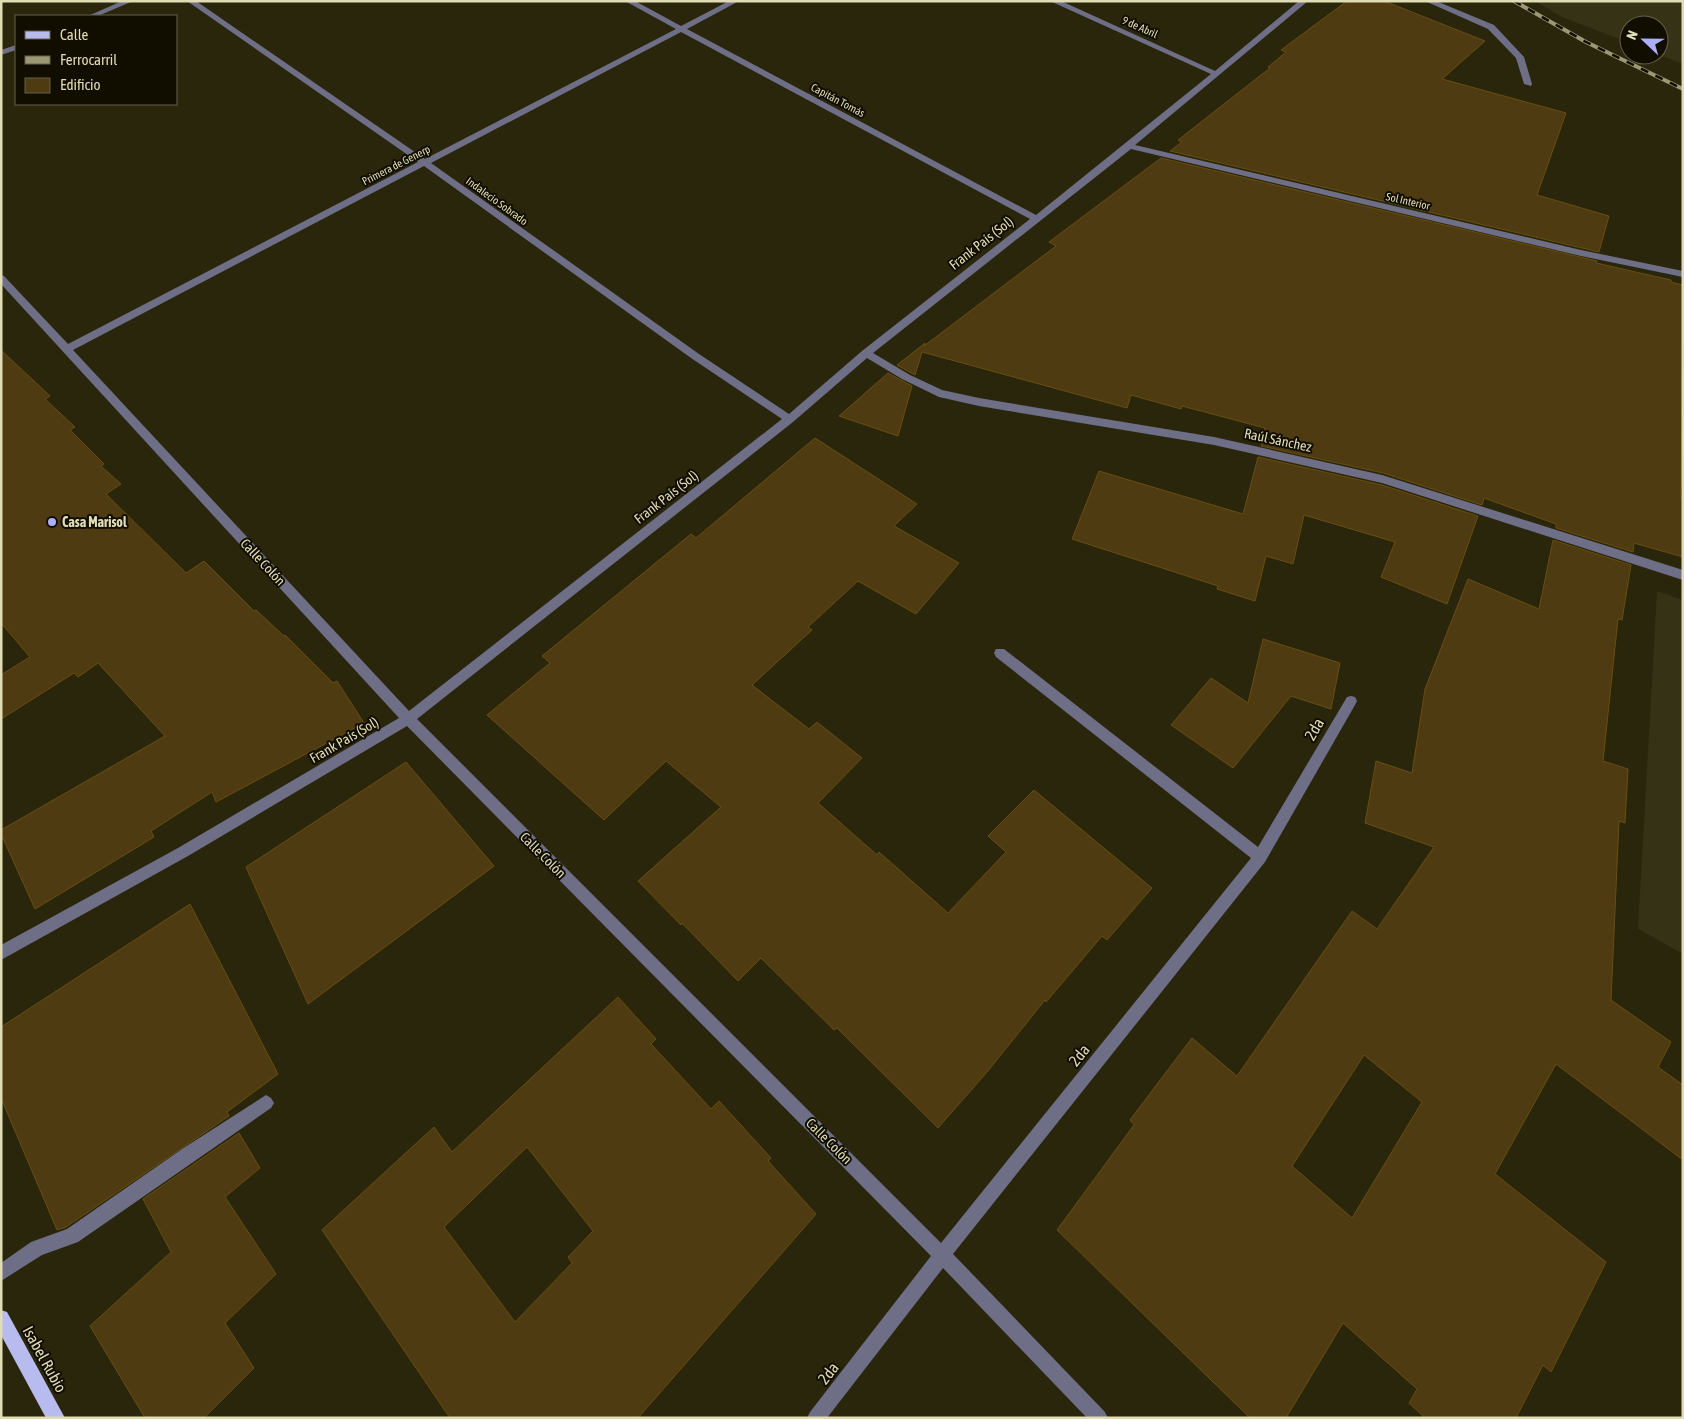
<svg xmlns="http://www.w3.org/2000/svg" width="1684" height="1419" font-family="'Asap Condensed',sans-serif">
  <rect width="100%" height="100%" fill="#29260c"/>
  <path fill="#353215" d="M 1535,1 L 1683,1 L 1683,64 L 1659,55 L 1659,25 L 1629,25 L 1629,43 L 1562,17 Z
    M 1657,591 L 1683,600 L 1683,954 L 1638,929 Z"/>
  <path fill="#4e3b12" stroke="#694e10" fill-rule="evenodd" d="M 1347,1 L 1384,1 L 1485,41 L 1442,79 L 1566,113 L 1537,195 L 1609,216 L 1599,252 L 1170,151 L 1182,142 L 1178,140 L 1270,68 L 1268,67 L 1286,52 L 1281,50 Z
    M 1161,158 L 1597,261 L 1596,263 L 1671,280 L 1671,282 L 1683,285 L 1681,498 L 1683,498 L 1683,557 L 1634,543 L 1633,552 L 1556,528 L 1556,524 L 1484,498 L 1482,505 L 1383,473 L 1261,446 L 1265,428 L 1182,406 L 1181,409 L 1131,395 L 1127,408 L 922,352 L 915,375 L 897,365 L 925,343 L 924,346 L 1056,246 L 1049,242 Z
    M 1,350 L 50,396 L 45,399 L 75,427 L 70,430 L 104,464 L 101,466 L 121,484 L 106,494 L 186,573 L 204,561 L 254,611 L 256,610 L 284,636 L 285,635 L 333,683 L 337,681 L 364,723 L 216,802 L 212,792 L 151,831 L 154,837 L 35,909 L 1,834 L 1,830 L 165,736 L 98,663 L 78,677 L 74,673 L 1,719 L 1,675 L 30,657 L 1,623 Z
    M 888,373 L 912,386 L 898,436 L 839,416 Z
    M 815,438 L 917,504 L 894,526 L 959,563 L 916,614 L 858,581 L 808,627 L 812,630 L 752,685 L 809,729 L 817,722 L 862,758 L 818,803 L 877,855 L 879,852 L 948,913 L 1006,852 L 988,836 L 1034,790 L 1152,888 L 1107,940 L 1102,936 L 1046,1002 L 1045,1000 L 987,1072 L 938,1128 L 837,1028 L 834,1030 L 761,958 L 738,981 L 682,923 L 681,925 L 638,881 L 721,807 L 666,761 L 604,820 L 487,715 L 550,663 L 542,656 L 691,534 L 696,538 Z
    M 1258,457 L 1382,485 L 1478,516 L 1447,604 L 1381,577 L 1395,542 L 1304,515 L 1293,564 L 1266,556 L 1255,601 L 1217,589 L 1218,586 L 1072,539 L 1099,471 L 1243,514 Z
    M 1553,540 L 1631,565 L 1622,620 L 1618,619 L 1603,761 L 1628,769 L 1625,823 L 1619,821 L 1611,1000 L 1671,1042 L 1658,1067 L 1683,1085 L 1683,1160 L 1556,1064 L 1495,1174 L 1606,1262 L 1551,1372 L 1543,1365 L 1516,1418 L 1425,1418 L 1409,1403 L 1417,1389 L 1343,1323 L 1286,1418 L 1250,1418 L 1057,1230 L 1134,1125 L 1130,1120 L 1192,1038 L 1237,1076 L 1352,911 L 1377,929 L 1434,847 L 1365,823 L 1376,761 L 1412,773 L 1425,689 L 1468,579 L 1539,609 ZM 1364,1055 L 1422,1102 L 1352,1218 L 1292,1166 Z
    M 1263,639 L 1340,663 L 1331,709 L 1291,696 L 1233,768 L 1171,725 L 1211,678 L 1248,703 Z
    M 406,762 L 494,866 L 308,1004 L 246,867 Z
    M 190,904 L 278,1074 L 227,1112 L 229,1116 L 66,1227 L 57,1230 L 1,1098 L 1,1027 Z
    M 618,997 L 656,1039 L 651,1044 L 711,1109 L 719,1101 L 771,1158 L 768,1161 L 816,1214 L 638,1418 L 450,1418 L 322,1230 L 434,1127 L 452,1152 ZM 527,1147 L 593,1231 L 568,1257 L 572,1263 L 515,1322 L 444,1227 Z
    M 239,1133 L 260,1168 L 225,1197 L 276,1274 L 225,1323 L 254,1368 L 204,1418 L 145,1418 L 90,1326 L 171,1252 L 143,1199 Z"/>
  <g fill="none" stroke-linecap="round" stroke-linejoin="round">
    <path fill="#6e6f87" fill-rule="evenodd" d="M 122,1 L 133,1 L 98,16 L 88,16 Z
      M 187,1 L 196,1 L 425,159 L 676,29 L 625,1 L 635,1 L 681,26 L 729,1 L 739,1 L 687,29 L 1036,215 L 1211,74 L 1050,1 L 1061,1 L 1215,71 L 1299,1 L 1308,1 L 1135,145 L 1581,250 L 1683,271 L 1683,277 L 1581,256 L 1131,149 L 873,353 L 910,375 L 942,390 L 979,398 L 1214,437 L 1382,475 L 1683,570 L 1683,580 L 1382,483 L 1214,445 L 979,406 L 939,397 L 902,379 L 867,358 L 793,422 L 417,719 L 941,1243 L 1251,858 L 996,657 L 994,653 L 996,649 L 1004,649 L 1258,847 L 1347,697 L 1351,696 L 1355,697 L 1357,701 L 1355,705 L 1265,862 L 953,1254 L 1105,1412 L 1108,1418 L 1087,1418 L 943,1268 L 827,1418 L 807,1418 L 810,1412 L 931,1256 L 407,726 L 188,856 L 1,960 L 1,945 L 178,848 L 399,718 L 1,284 L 1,275 L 4,276 L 68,344 L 418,162 ZM 681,32 L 1030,219 L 862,351 L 789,414 L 699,354 L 431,163 ZM 424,166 L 691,358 L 782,419 L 409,711 L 73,350 Z
      M 1425,1 L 1436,1 L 1494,25 L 1524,57 L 1532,84 L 1531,86 L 1524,84 L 1516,58 L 1488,29 Z
      M 16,45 L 16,50 L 1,55 L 1,50 Z
      M 266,1095 L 271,1098 L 274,1103 L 271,1108 L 78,1242 L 42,1255 L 1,1281 L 1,1263 L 31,1242 L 67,1229 L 182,1149 Z"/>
    <path fill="#b8bbed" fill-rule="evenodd" d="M 1,1310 L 7,1312 L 65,1418 L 46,1418 L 1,1335 Z"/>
    <defs>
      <path id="rail" d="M 1514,1 L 1586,42 L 1683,89"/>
    </defs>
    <use href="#rail" stroke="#9c9876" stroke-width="4"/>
    <use href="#rail" stroke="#110e00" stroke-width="2.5" stroke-dasharray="8" stroke-linecap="butt"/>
  </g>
  <circle fill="#adaffb" stroke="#110e00" stroke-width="2" cx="52" cy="522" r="5"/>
  <g text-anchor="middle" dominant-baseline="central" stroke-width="4" stroke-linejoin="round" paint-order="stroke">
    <g font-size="11" fill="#e0dcb5" stroke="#110e00">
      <text transform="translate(1140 27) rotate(24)">9 de Abril</text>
      <text transform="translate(838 100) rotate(28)">Capitán Tomás</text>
      <text transform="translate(396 165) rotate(-27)">Primera de Generp</text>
      <text transform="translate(497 201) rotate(36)">Indalecio Sobrado</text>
      <text transform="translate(1408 201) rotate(13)">Sol Interior</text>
    </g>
    <g font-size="14" fill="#e0dcb5" stroke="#110e00">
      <text transform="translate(981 243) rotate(-38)">Frank País (Sol)</text>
      <text transform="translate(1278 440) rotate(12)">Raúl Sánchez</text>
      <text transform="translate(666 497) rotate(-38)">Frank País (Sol)</text>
      <text transform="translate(263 562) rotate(47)">Calle Colón</text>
      <text transform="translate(344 740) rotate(-30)">Frank País (Sol)</text>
      <text transform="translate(543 855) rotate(45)">Calle Colón</text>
      <text transform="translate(829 1141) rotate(45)">Calle Colón</text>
    </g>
    <g font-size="14" font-weight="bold" fill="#e0dcb5" stroke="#110e00" text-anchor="start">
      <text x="62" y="522">Casa Marisol</text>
    </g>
    <g font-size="16" fill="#e0dcb5" stroke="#110e00">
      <text transform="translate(1314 729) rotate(-60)">2da</text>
      <text transform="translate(1079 1055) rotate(-51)">2da</text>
      <text transform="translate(45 1359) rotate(61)">Isabel Rubio</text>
      <text transform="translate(828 1373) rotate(-52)">2da</text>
    </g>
  </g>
  <rect width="1684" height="1419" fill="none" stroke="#e0dcb5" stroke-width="5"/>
  <rect x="15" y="15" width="162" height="90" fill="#110e00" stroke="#646048"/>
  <rect x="25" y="31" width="25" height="8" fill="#b8bbed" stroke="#646048"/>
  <text x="60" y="40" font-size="15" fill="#e0dcb5">Calle</text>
  <rect x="25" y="56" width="25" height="8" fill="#9c9876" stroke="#646048"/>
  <text x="60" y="65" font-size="15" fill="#e0dcb5">Ferrocarril</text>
  <rect x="25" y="78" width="25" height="15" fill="#4e3b12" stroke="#646048"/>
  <text x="60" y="90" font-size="15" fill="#e0dcb5">Edificio</text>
  <g transform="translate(1644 40) rotate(292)"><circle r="24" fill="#110e00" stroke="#646048"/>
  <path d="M0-4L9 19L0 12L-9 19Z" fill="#adaffb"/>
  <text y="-8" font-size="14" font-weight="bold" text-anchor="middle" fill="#e0dcb5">N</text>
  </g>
</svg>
